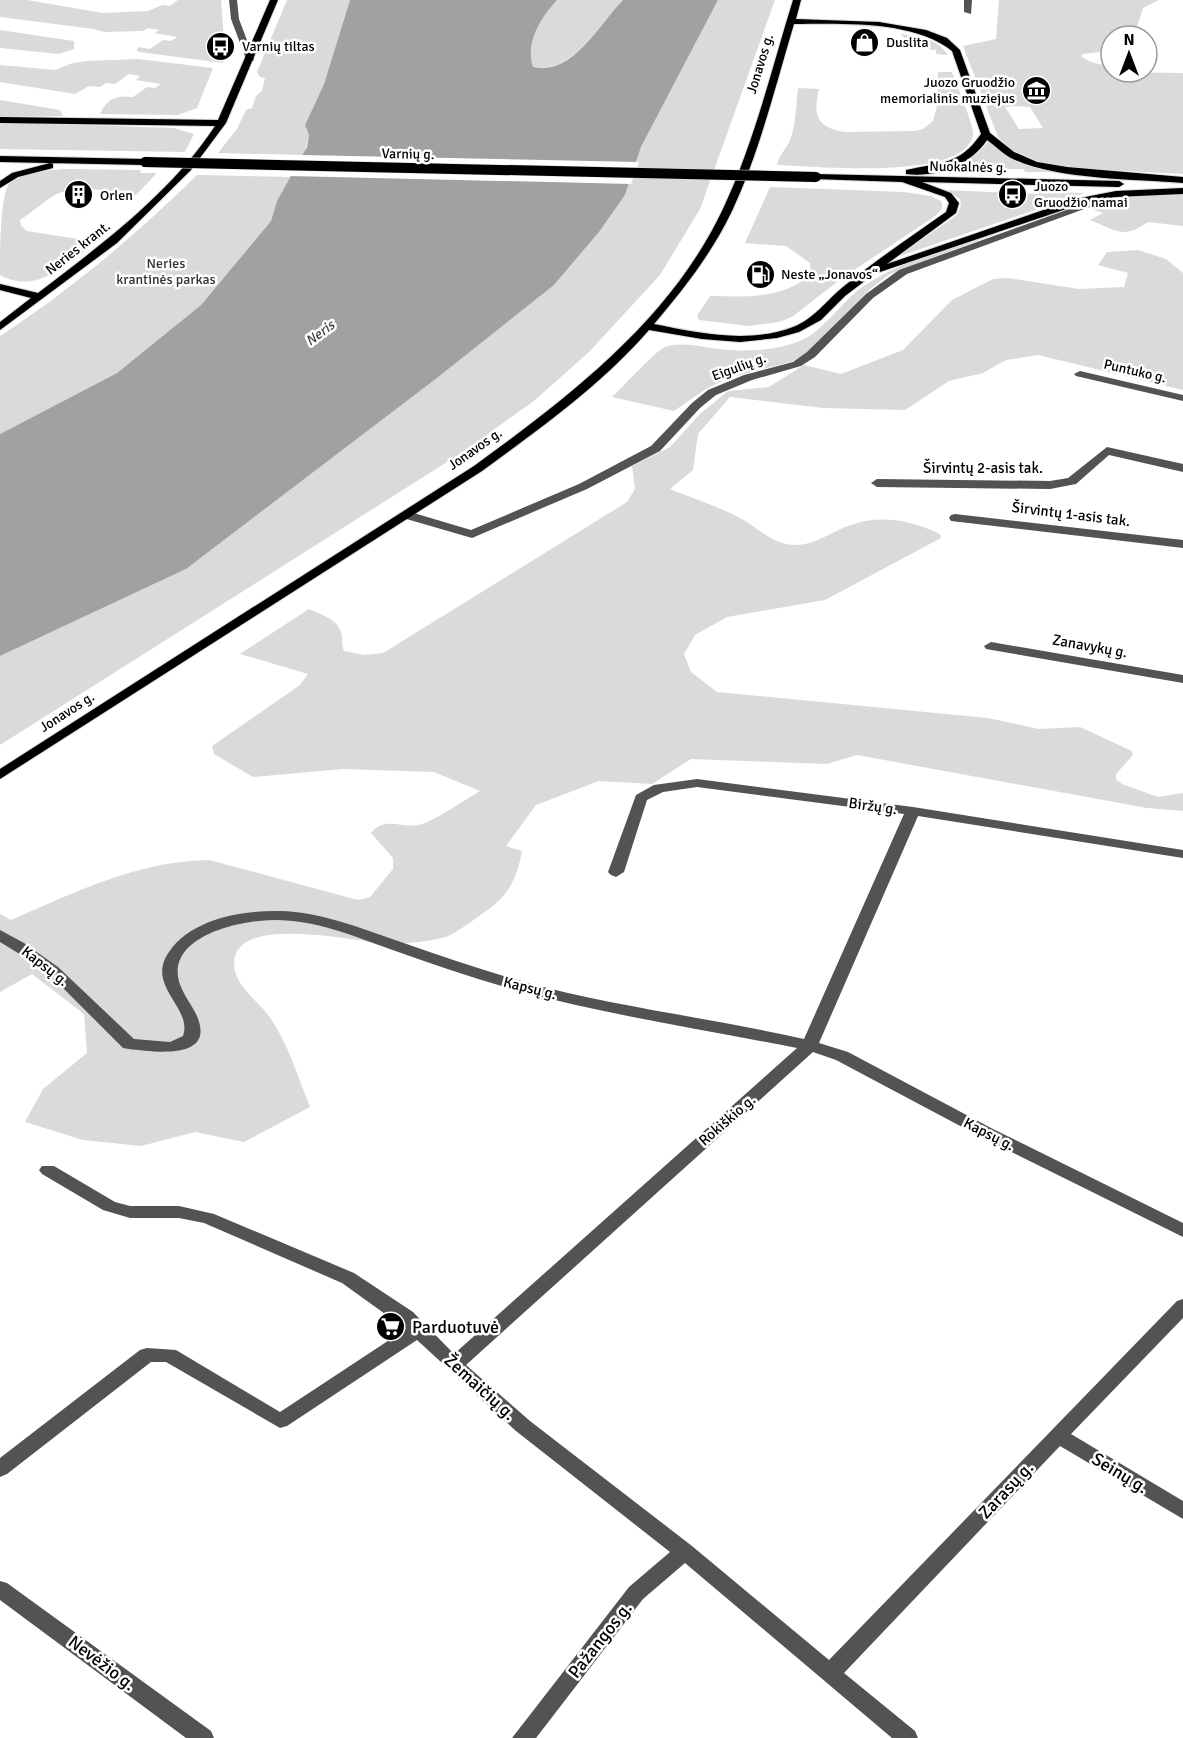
<svg xmlns="http://www.w3.org/2000/svg" width="1183" height="1738" font-family="Signika,sans-serif">
  <rect width="100%" height="100%" fill="#fff"/>
  <path fill="#dadada" fill-rule="evenodd" d="M 0,0 L 27,0 L 103,13 L 148,11 L 162,5 L 170,6 L 178,0 L 221,0 L 225,53 L 223,63 L 139,52 L 137,51 L 138,47 L 150,49 L 163,40 L 171,41 L 177,37 L 154,33 L 159,30 L 148,28 L 143,31 L 104,32 L 94,29 L 0,17 Z
    M 287,0 L 350,0 L 324,84 L 305,125 L 309,135 L 304,155 L 218,153 L 237,129 L 246,110 L 252,108 L 256,96 L 262,91 L 265,78 L 260,77 L 257,72 Z
    M 557,0 L 623,0 C 599,24 573,75 533,67 C 525,42 541,18 557,0 Z
    M 718,0 L 775,0 L 700,209 L 660,275 L 589,352 L 535,400 L 466,450 L 0,745 L 0,656 L 186,569 L 437,378 L 554,285 L 599,232 L 625,195 L 641,147 Z
    M 999,0 L 1159,0 L 1143,8 L 1134,36 L 1111,36 L 1111,51 L 1082,54 L 1082,57 L 1091,62 L 1111,67 L 1111,72 L 1183,73 L 1183,174 L 1065,168 L 1045,164 L 1012,150 L 998,137 L 963,46 L 996,39 ZM 1016,106 L 1030,107 L 1043,128 L 1019,129 L 1005,107 Z
    M 0,30 L 74,41 L 74,49 L 59,54 L 0,48 Z
    M 901,34 C 918,36 938,39 948,55 L 936,54 L 936,50 L 913,48 Z
    M 138,59 L 213,68 L 197,108 L 178,115 L 100,114 C 107,98 117,95 133,97 L 147,87 L 155,88 L 161,84 L 136,80 L 140,76 L 129,74 L 115,84 L 106,83 L 100,87 L 89,86 L 75,94 L 0,82 L 0,65 L 55,70 L 73,63 L 87,61 Z
    M 938,72 L 952,72 C 956,84 974,125 973,134 C 967,182 813,166 777,165 C 779,154 786,150 790,140 C 796,124 796,106 798,88 L 819,89 C 813,114 816,127 844,132 L 914,131 L 923,129 L 933,121 L 937,106 Z
    M 0,100 L 60,110 L 63,116 L 0,117 Z
    M 28,123 L 174,128 L 194,134 L 185,152 L 0,149 L 0,124 Z
    M 988,141 C 1010,163 1031,162 1056,172 L 1025,172 L 1024,169 L 944,169 C 964,163 976,159 988,141 Z
    M 63,169 L 141,170 L 140,173 L 157,173 L 136,195 C 114,192 75,183 55,195 C 43,202 32,212 20,220 L 21,226 L 27,231 L 84,240 L 93,244 C 66,265 36,295 0,275 C 0,256 0,195 9,184 C 23,171 46,171 63,169 Z
    M 197,175 L 293,177 L 277,201 L 271,221 L 201,305 L 117,373 L 0,434 L 0,336 C 72,289 136,235 197,175 Z
    M 770,187 L 904,192 L 931,196 L 941,201 C 945,210 938,213 931,219 L 842,278 L 792,317 L 779,322 L 748,326 L 699,320 L 697,316 L 710,296 C 746,297 782,299 811,275 L 810,263 L 786,246 L 745,243 Z
    M 946,190 L 1038,194 L 1039,192 L 1085,193 L 897,257 L 957,215 L 961,206 L 960,199 Z
    M 1183,195 L 1183,226 L 1148,222 C 1123,240 1116,230 1090,220 L 1103,213 L 1078,204 L 1120,196 Z
    M 1022,224 L 890,274 L 869,290 L 807,354 L 791,362 L 728,378 L 706,389 L 674,411 L 612,397 C 623,387 654,352 665,347 C 682,341 701,347 719,349 C 746,352 774,351 800,341 C 825,330 839,304 861,288 C 901,259 974,240 1022,224 Z
    M 1138,250 L 1166,259 L 1183,273 L 1183,390 L 1038,355 L 1006,360 L 983,373 L 949,381 L 905,410 L 823,408 L 730,397 L 698,434 L 693,470 L 670,489 C 692,498 717,506 738,517 C 758,527 772,545 795,545 C 816,545 832,531 851,525 C 882,514 912,521 940,534 L 941,538 L 825,600 L 727,617 L 695,635 L 684,654 L 691,672 L 717,692 L 988,718 L 1039,729 L 1080,727 L 1132,751 L 1133,755 L 1116,774 L 1116,779 L 1122,784 L 1158,797 L 1183,793 L 1183,811 L 1147,808 L 857,755 L 827,764 L 691,759 L 652,784 L 599,781 L 536,805 L 506,846 L 522,851 C 516,883 506,899 479,916 C 469,923 459,931 448,936 C 437,941 402,944 390,944 C 360,943 232,911 234,965 C 235,986 258,1001 269,1016 C 288,1043 298,1077 310,1107 L 244,1142 L 195,1132 L 141,1146 L 83,1140 L 25,1122 L 43,1089 L 87,1053 L 84,1014 L 32,974 L 0,992 L 0,914 L 11,920 C 75,892 138,861 209,860 L 358,900 L 370,897 L 393,869 L 393,858 L 371,833 C 384,816 401,828 419,825 C 431,823 468,798 480,791 L 434,772 L 343,769 L 253,777 L 214,754 L 212,746 L 300,685 L 308,674 L 240,654 L 309,609 C 319,614 338,619 341,632 C 343,639 341,644 344,651 L 364,655 L 383,653 L 627,502 L 635,489 L 632,466 L 670,447 L 700,414 L 728,391 L 769,387 L 804,365 L 841,374 L 903,350 L 952,300 L 993,279 L 1008,278 L 1079,289 L 1124,287 L 1128,273 L 1098,265 L 1107,252 Z"/>
  <path fill="#a1a1a1" d="M 350,0 L 557,0 C 541,18 525,42 533,67 C 573,76 599,24 623,0 L 718,0 L 641,147 L 625,195 L 599,232 L 554,285 L 437,378 L 186,569 L 0,656 L 0,434 L 117,373 L 201,305 L 271,221 L 277,201 L 307,147 L 309,135 L 305,125 L 324,84 Z"/>
  <path fill="#fff" d="M 301,155 L 639,162 L 631,184 L 290,176 Z"/>
  <g fill="none" stroke-linecap="round" stroke-linejoin="round">
    <defs>
      <path id="major" d="M 270,0 L 278,0 L 226,123 L 191,170 L 117,243 L 0,330 L 0,322 L 31,298 L 0,290 L 0,284 L 38,293 C 101,245 171,193 215,126 L 0,123 L 0,117 L 218,120 Z
        M 793,0 L 801,0 L 796,19 L 879,22 L 926,30 L 947,38 L 960,50 L 990,133 L 1014,152 L 1037,162 L 1067,167 L 1183,177 L 1183,183 C 1133,179 1053,180 1009,157 C 1001,152 994,145 987,140 C 971,165 936,178 906,174 L 906,170 C 940,162 959,166 981,134 L 952,51 C 913,20 842,24 794,24 C 775,87 760,151 732,211 C 712,253 683,290 654,324 C 698,333 749,344 793,327 C 814,319 827,300 843,287 C 876,260 912,236 946,212 L 949,203 L 945,197 L 902,182 L 813,179 L 811,177 L 816,174 L 1119,181 L 1124,184 L 1119,187 L 922,182 L 951,193 L 959,203 L 956,213 L 887,264 L 1075,199 L 1116,191 L 1183,188 L 1183,194 L 1116,197 L 1081,204 L 874,274 L 845,296 L 821,320 L 799,332 L 777,338 L 740,342 L 702,339 L 649,330 C 601,385 541,428 482,471 L 0,779 L 0,769 L 474,466 C 569,397 670,320 722,211 C 754,144 771,71 793,0 Z
        M 0,156 L 145,159 L 150,162 L 145,165 L 0,162 Z
        M 50,163 L 53,164 L 53,168 L 18,177 L 0,188 L 0,181 L 12,173 Z"/>
    </defs>
    <use href="#major" stroke="#dbdbdb" stroke-width="2"/>
    <path fill="#535353" fill-rule="evenodd" d="M 229,0 L 237,0 L 239,19 L 254,59 L 253,61 L 246,59 L 231,19 Z
      M 964,0 L 972,0 L 971,14 L 964,12 Z
      M 1086,203 L 1095,205 L 907,274 L 873,298 L 815,357 L 801,366 L 752,380 L 716,395 L 700,408 L 660,451 L 587,489 L 472,538 L 403,518 L 401,515 L 407,511 L 471,530 L 579,484 L 651,446 L 692,403 L 708,390 L 744,375 L 793,362 L 807,352 L 866,294 L 899,270 Z
      M 1080,371 L 1183,395 L 1183,401 L 1076,376 L 1074,374 Z
      M 1107,447 L 1183,464 L 1183,472 L 1109,455 L 1076,484 L 1050,489 L 877,487 L 871,483 L 877,479 L 1050,481 L 1068,478 Z
      M 955,514 L 1183,540 L 1183,548 L 951,521 L 949,518 L 951,515 Z
      M 991,642 L 1183,675 L 1183,683 L 986,649 L 984,646 Z
      M 697,779 L 913,807 L 1183,850 L 1183,858 L 918,816 L 819,1043 L 848,1052 L 991,1128 L 1183,1223 L 1183,1237 L 979,1136 L 836,1060 L 813,1052 L 466,1365 L 530,1421 L 692,1546 L 829,1660 L 1177,1301 L 1183,1299 L 1183,1318 L 1071,1434 L 1183,1501 L 1183,1519 L 1060,1446 L 844,1673 L 915,1731 L 918,1738 L 892,1738 L 685,1563 L 643,1599 L 536,1738 L 512,1738 L 629,1587 L 670,1552 L 516,1431 L 417,1340 L 287,1426 L 280,1428 L 166,1362 L 151,1362 L 7,1474 L 0,1477 L 0,1458 L 140,1350 L 147,1348 L 176,1350 L 280,1412 L 406,1329 L 342,1283 L 204,1223 L 179,1218 L 130,1218 L 103,1210 L 42,1174 L 39,1170 L 42,1166 L 54,1166 L 115,1202 L 130,1206 L 179,1206 L 214,1214 L 354,1273 L 413,1312 L 454,1354 L 797,1048 C 701,1029 606,1015 512,989 C 470,977 428,963 387,948 C 345,933 304,916 259,921 C 230,924 173,938 178,977 C 180,990 190,1002 196,1014 C 218,1061 155,1052 129,1049 L 123,1048 L 63,988 L 31,961 L 0,942 L 0,930 L 24,943 L 58,967 L 134,1039 L 170,1042 L 183,1036 C 193,1007 145,986 169,952 C 191,919 243,910 280,911 C 321,912 360,928 398,941 C 440,956 482,970 524,982 C 616,1007 711,1018 804,1039 L 904,814 L 697,787 L 663,792 L 647,800 L 624,872 L 616,877 L 611,875 L 608,872 L 636,795 L 654,785 Z
      M 0,1581 L 7,1583 L 211,1731 L 214,1738 L 186,1738 L 0,1600 Z"/>
    <use href="#major" fill="#000" fill-rule="evenodd"/>
    <defs>
      <path id="major-bridge" d="M 145,162 L 816,177"/>
    </defs>
    <use href="#major-bridge" stroke="#dbdbdb" stroke-width="11" stroke-linecap="butt"/>
    <use href="#major-bridge" stroke="#000" stroke-width="10"/>
  </g>
  <defs>
    <symbol id="shop-disc" viewBox="-11 -11 22 22"><circle r="9.5" fill="#000" stroke="#fff"/><path d="M-5-2.5h2.3a2.7 3.5 0 0 1 5.4 0H5L5.5 6h-11ZM-1.5-2.5h3a1.5 2.3 0 0 0-3 0Z" fill="#fff"/></symbol>
    <symbol id="bus-disc" viewBox="-11 -11 22 22"><circle r="9.5" fill="#000" stroke="#fff"/><path d="M-5-6H5V4H4V6H2V4H-2V6H-4V4H-5ZM-3.5-4V0h7V-4ZM-3.5 1.2v1.5H-2V1.2ZM2 1.2v1.5H3.5V1.2Z" fill="#fff"/></symbol>
    <symbol id="museum-disc" viewBox="-11 -11 22 22"><circle r="9.5" fill="#000" stroke="#fff"/><path d="M0-6L6-3V-2H-6V-3ZM-5-1h2V3h-2ZM-1-1h2V3h-2ZM3-1h2V3H3ZM-6 4H6V6H-6Z" fill="#fff"/></symbol>
    <symbol id="building-disc" viewBox="-11 -11 22 22"><circle r="9.5" fill="#000" stroke="#fff"/><path d="M-4-6H4V6H1V3H-1V6H-4ZM-2.5-4.3h1.7v1.8h-1.7ZM.8-4.3h1.7v1.8H.8ZM-2.5-1h1.7V.8h-1.7ZM.8-1h1.7V.8H.8Z" fill="#fff"/></symbol>
    <symbol id="fuel-disc" viewBox="-11 -11 22 22"><circle r="9.5" fill="#000" stroke="#fff"/><path d="M-5.5-6h7V0h2V4h1.3V-2.5L3-4.5l.8-.8L6-3V5H2.5V1h-1V6h-7ZM-4.2-4.7v3.2H.2V-4.7Z" fill="#fff"/></symbol>
    <symbol id="supermarket-disc" viewBox="-11 -11 22 22"><circle r="9.5" fill="#000" stroke="#fff"/><path d="M-6-5.5h2.5l.6 2H6L4.5 2H-2.5L-4.4-4H-6ZM-1.5 3.2a1.3 1.3 0 1 0 .1 0ZM3 3.2a1.3 1.3 0 1 0 .1 0Z" fill="#fff"/></symbol>
  </defs>
  <g fill-rule="evenodd">
    <use href="#shop-disc" x="848" y="26" width="33" height="33"/>
    <use href="#bus-disc" x="204" y="30" width="33" height="33"/>
    <use href="#museum-disc" x="1020" y="74" width="33" height="33"/>
    <use href="#bus-disc" x="996" y="178" width="33" height="33"/>
    <use href="#building-disc" x="62" y="178" width="33" height="33"/>
    <use href="#fuel-disc" x="744" y="258" width="33" height="33"/>
    <use href="#supermarket-disc" x="374" y="1310" width="33" height="33"/>
  </g>
  <g text-anchor="middle" dominant-baseline="central" stroke-width="5" stroke-linejoin="round" paint-order="stroke">
    <g font-size="14" fill="#000" stroke="#fff" text-anchor="start">
      <text x="886" y="42">Duslita</text>
      <text x="242" y="46">Varnių tiltas</text>
      <text x="1015" y="82" text-anchor="end">Juozo Gruodžio<tspan x="1015" dy="16">memorialinis muziejus</tspan></text>
      <text x="1034" y="186">Juozo<tspan x="1034" dy="16">Gruodžio namai</tspan></text>
      <text x="100" y="195">Orlen</text>
      <text x="781" y="274">Neste „Jonavos“</text>
    </g>
    <g font-size="14" fill="#000" stroke="#fff">
      <text transform="translate(760 64) rotate(-73)">Jonavos g.</text>
      <text transform="translate(408 154) rotate(1)">Varnių g.</text>
      <text transform="translate(968 167) rotate(1)">Nuokalnės g.</text>
      <text transform="translate(78 248) rotate(-38)">Neries krant.</text>
      <text transform="translate(739 367) rotate(-20)">Eigulių g.</text>
      <text transform="translate(1135 371) rotate(13)">Puntuko g.</text>
      <text transform="translate(475 449) rotate(-35)">Jonavos g.</text>
      <text transform="translate(67 712) rotate(-33)">Jonavos g.</text>
    </g>
    <g font-size="14" fill="#313131" stroke="#fff">
      <text x="166" y="263">Neries<tspan x="166" dy="16">krantinės parkas</tspan></text>
    </g>
    <g font-size="14" font-style="italic" fill="#424242" stroke="#fff">
      <text transform="translate(320 333) rotate(-37)">Neris</text>
    </g>
    <g font-size="15" fill="#000" stroke="#fff">
      <text x="983" y="468">Širvintų 2-asis tak.</text>
      <text transform="translate(1071 514) rotate(7)">Širvintų 1-asis tak.</text>
      <text transform="translate(1090 646) rotate(10)">Zanavykų g.</text>
      <text transform="translate(873 806) rotate(8)">Biržų g.</text>
      <text transform="translate(45 966) rotate(38)">Kapsų g.</text>
      <text transform="translate(530 988) rotate(14)">Kapsų g.</text>
      <text transform="translate(727 1120) rotate(-41)">Rokiškio g.</text>
      <text transform="translate(989 1134) rotate(27)">Kapsų g.</text>
    </g>
    <g font-size="18" fill="#000" stroke="#fff" text-anchor="start">
      <text x="412" y="1327">Parduotuvė</text>
    </g>
    <g font-size="18" fill="#000" stroke="#fff">
      <text transform="translate(480 1387) rotate(42)">Žemaičių g.</text>
      <text transform="translate(1120 1473) rotate(31)">Seinų g.</text>
      <text transform="translate(1006 1490) rotate(-47)">Zarasų g.</text>
      <text transform="translate(600 1640) rotate(-52)">Pažangos g.</text>
      <text transform="translate(102 1663) rotate(37)">Nevėžio g.</text>
    </g>
  </g>
  <g transform="translate(1129 54)"><circle r="28" fill="#ffffff" stroke="#999999" stroke-width="1.5"/>
  <path d="M0-4.5L10 22L0 15L-10 22Z" fill="#000000"/>
  <text y="-9" font-size="16" font-weight="bold" text-anchor="middle" fill="#000000">N</text>
  </g>
</svg>
